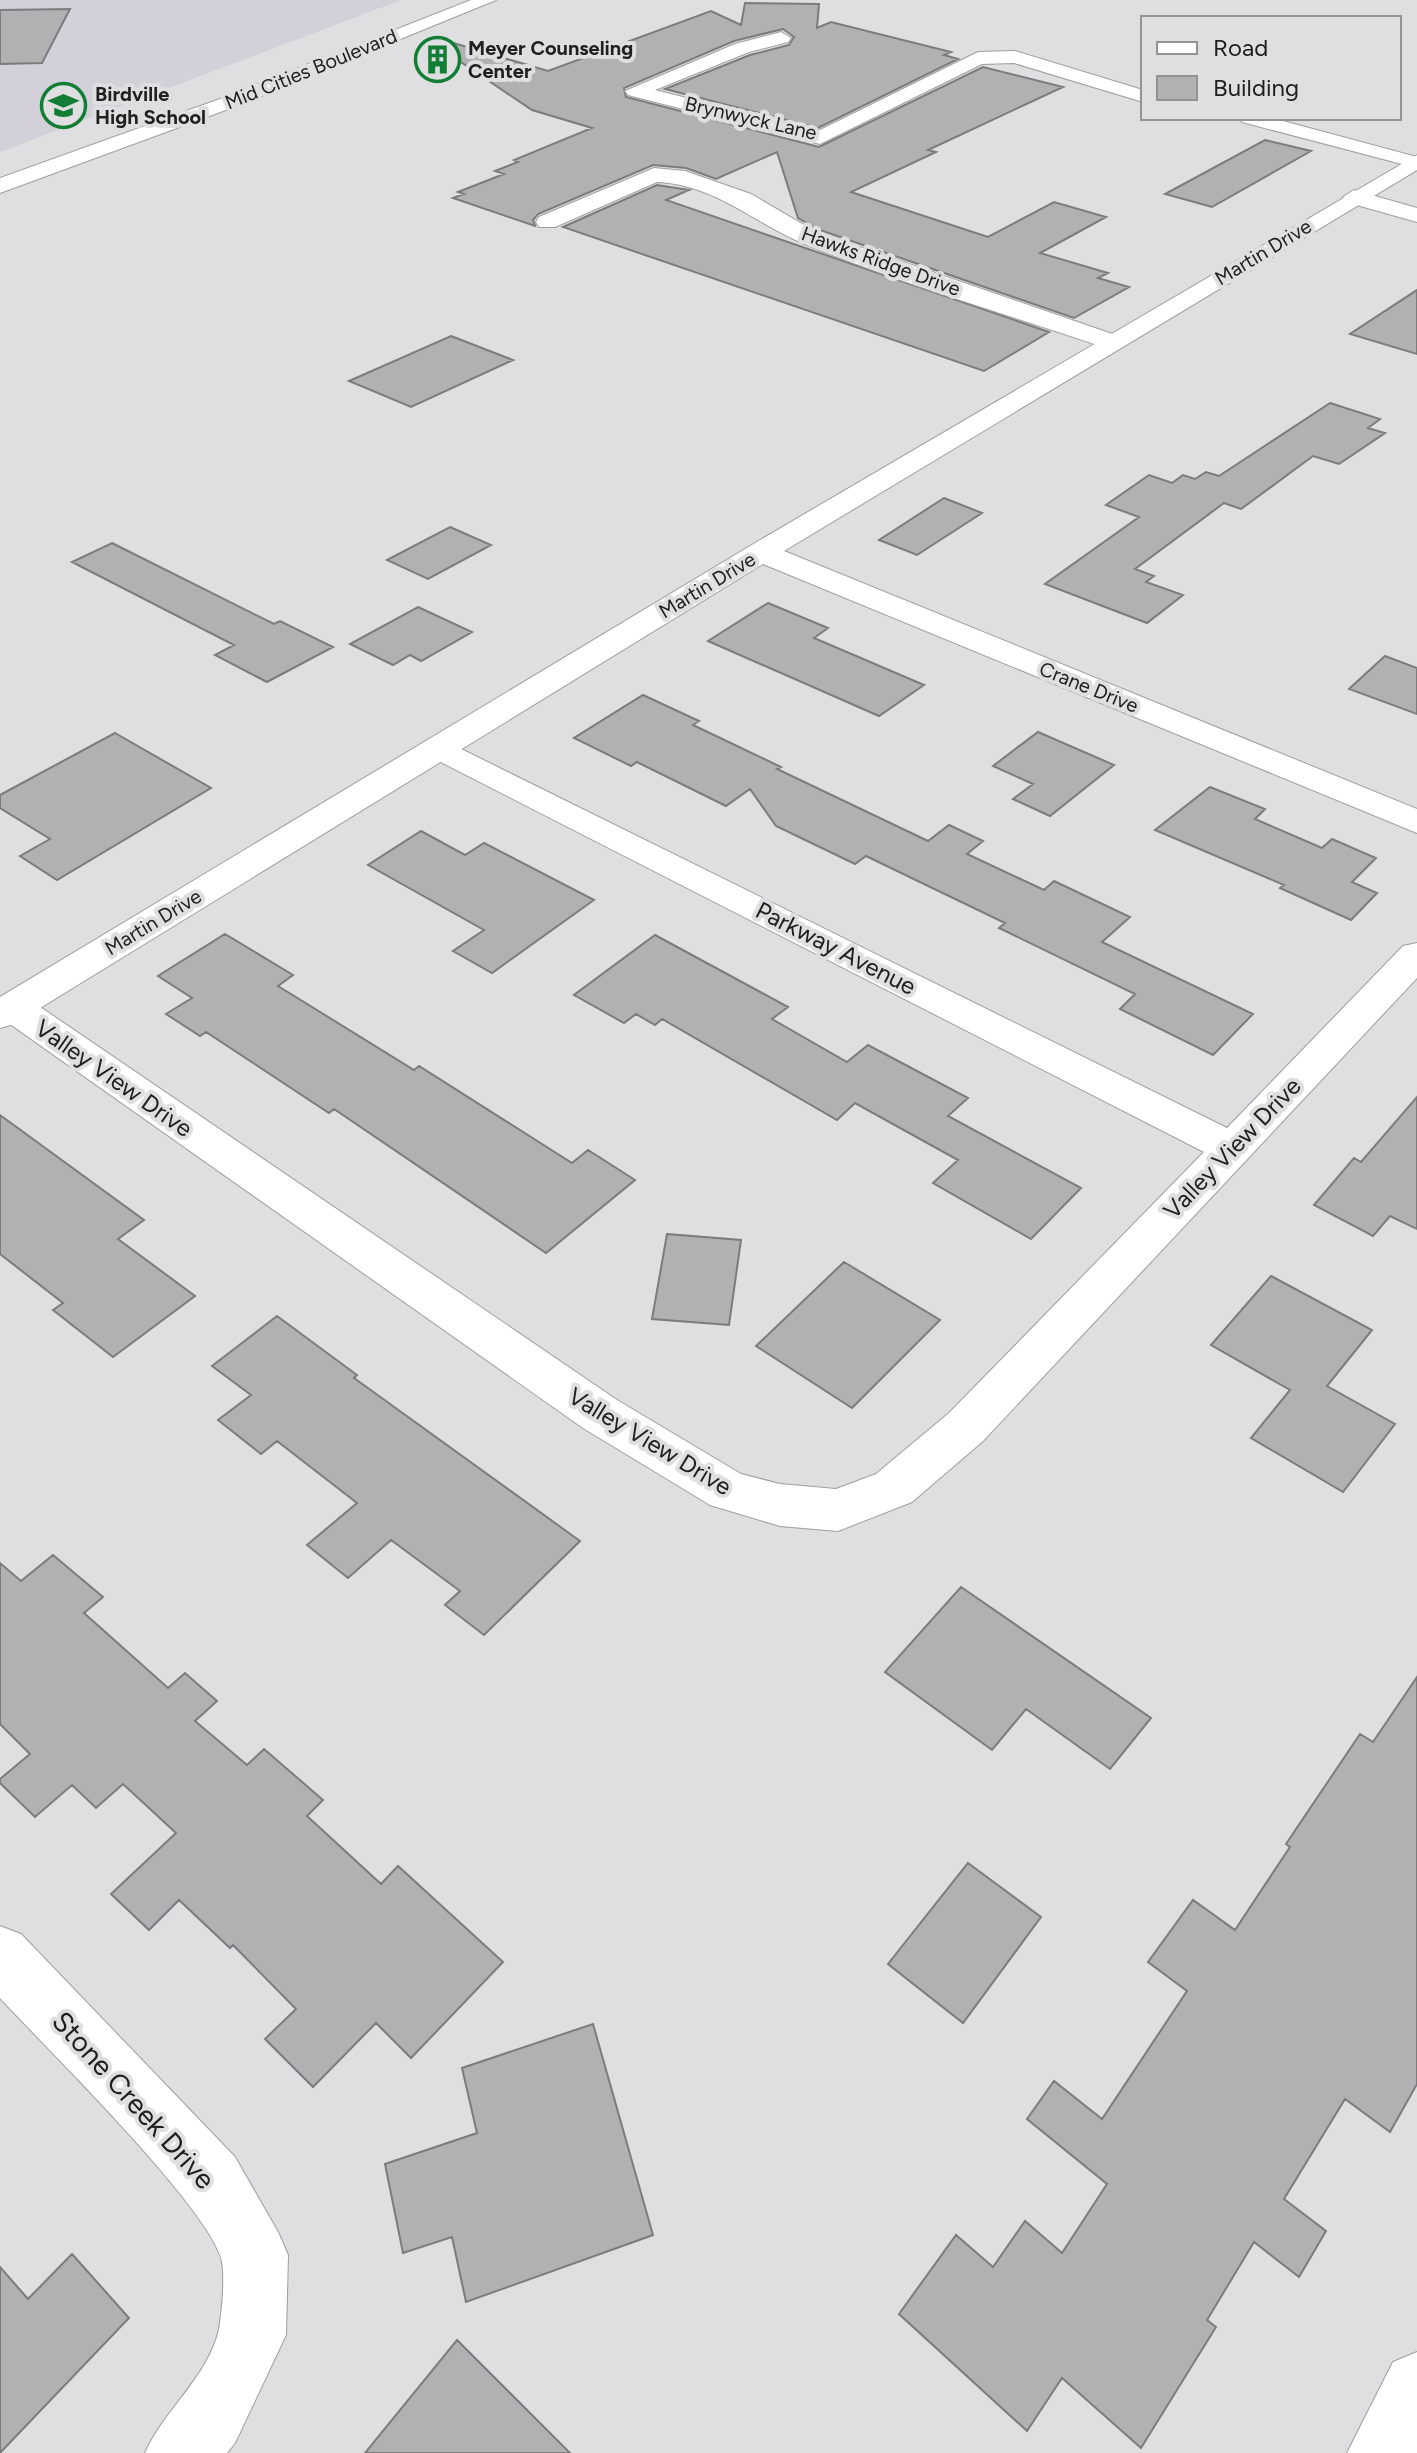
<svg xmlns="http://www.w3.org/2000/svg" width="1417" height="2453" font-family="Figtree,sans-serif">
  <rect width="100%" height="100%" fill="#dfdee1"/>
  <path fill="#d3d0da" d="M 0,0 L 401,0 L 0,152 Z"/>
  <path fill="#b1b0b3" stroke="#7c7b7e" stroke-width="2" d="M 745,3 L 819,4 L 817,28 L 831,22 L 951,52 L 944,55 L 958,59 L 818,128 L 665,89 L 750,55 L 789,45 L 794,37 L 783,29 L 734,41 L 624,88 L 626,97 L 819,147 L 983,67 L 1063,87 L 928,150 L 936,152 L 851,192 L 988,237 L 1054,202 L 1106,217 L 1040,253 L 1108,273 L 1098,278 L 1129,287 L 1074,318 L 817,229 L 798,218 L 777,152 L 716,179 L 686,168 L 653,165 L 538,214 L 533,220 L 535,226 L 453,198 L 464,194 L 458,192 L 504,174 L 495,171 L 518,162 L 514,160 L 592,128 L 532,110 L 437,46 L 440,39 L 548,71 L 711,11 L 741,25 Z
    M 70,9 L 42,63 L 0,64 L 0,10 Z
    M 1265,140 L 1311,151 L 1212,207 L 1165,194 Z
    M 657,185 L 689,190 L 666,200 L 1049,332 L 984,371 L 563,227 Z
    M 1417,290 L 1417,354 L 1350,334 Z
    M 451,336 L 513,360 L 411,407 L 349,381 Z
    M 1330,403 L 1380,419 L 1368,428 L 1385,433 L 1339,464 L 1313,456 L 1241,509 L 1224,503 L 1135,569 L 1154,576 L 1146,582 L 1183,595 L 1147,623 L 1045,584 L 1139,517 L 1106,505 L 1149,475 L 1172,483 L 1183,475 L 1195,479 L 1206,472 L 1219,476 Z
    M 944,498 L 982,513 L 917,555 L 879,540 Z
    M 450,527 L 491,545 L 428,579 L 387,560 Z
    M 112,543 L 274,624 L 280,621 L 333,647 L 267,682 L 215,655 L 234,645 L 72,562 Z
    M 768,603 L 828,628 L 814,638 L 924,685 L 879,716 L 708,641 Z
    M 418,607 L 472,632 L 421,661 L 410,655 L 393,665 L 350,644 Z
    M 1385,656 L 1417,668 L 1417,714 L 1349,689 Z
    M 643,695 L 699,721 L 693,725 L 781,767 L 777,769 L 928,841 L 949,825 L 983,841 L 967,854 L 1044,890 L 1054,881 L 1130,917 L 1102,942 L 1253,1014 L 1213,1055 L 1120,1009 L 1135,994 L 999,928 L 1005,923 L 866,856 L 855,864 L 776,826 L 750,789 L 726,806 L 637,762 L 631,766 L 574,738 Z
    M 1038,732 L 1114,765 L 1050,816 L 1013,799 L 1033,784 L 993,766 Z
    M 115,733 L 211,788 L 57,880 L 20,856 L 50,839 L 0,808 L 0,795 Z
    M 1210,787 L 1265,809 L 1255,819 L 1322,848 L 1332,839 L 1376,858 L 1352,882 L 1377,893 L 1351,920 L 1280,888 L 1284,885 L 1155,830 Z
    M 421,831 L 465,855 L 484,843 L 594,900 L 492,973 L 453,951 L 484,930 L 368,865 Z
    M 225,934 L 293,975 L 278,986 L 414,1070 L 419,1066 L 572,1163 L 588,1150 L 635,1180 L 546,1253 L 334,1109 L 329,1113 L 206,1032 L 200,1036 L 166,1014 L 192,998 L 158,976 Z
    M 655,935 L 788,1007 L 772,1019 L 847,1062 L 868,1045 L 968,1098 L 948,1116 L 1081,1188 L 1031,1239 L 933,1183 L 958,1160 L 855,1103 L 837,1120 L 662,1019 L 655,1025 L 636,1014 L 624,1023 L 574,995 Z
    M 1417,1097 L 1417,1229 L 1390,1216 L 1373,1236 L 1314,1205 L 1354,1158 L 1361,1162 Z
    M 0,1115 L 144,1220 L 118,1239 L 195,1296 L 113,1357 L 53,1310 L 63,1303 L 0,1254 Z
    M 667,1234 L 741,1240 L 729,1325 L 652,1319 Z
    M 844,1262 L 940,1320 L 852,1408 L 756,1346 Z
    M 1271,1276 L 1372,1330 L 1327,1386 L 1395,1424 L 1343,1492 L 1251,1438 L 1290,1390 L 1211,1345 Z
    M 277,1316 L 357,1375 L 354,1378 L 580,1541 L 484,1635 L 445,1605 L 460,1591 L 391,1540 L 348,1578 L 307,1545 L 357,1503 L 277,1441 L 261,1454 L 218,1420 L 251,1395 L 212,1366 Z
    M 53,1555 L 103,1597 L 84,1613 L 168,1688 L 185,1673 L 217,1701 L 195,1721 L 247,1765 L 264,1749 L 323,1800 L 307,1816 L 381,1884 L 398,1866 L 503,1962 L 411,2058 L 376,2023 L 313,2087 L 265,2039 L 296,2009 L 233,1945 L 230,1948 L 179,1900 L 149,1930 L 111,1894 L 176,1833 L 123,1784 L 96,1808 L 72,1785 L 35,1817 L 0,1783 L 0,1779 L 30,1754 L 0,1724 L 0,1563 L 21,1581 Z
    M 961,1587 L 1151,1718 L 1110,1769 L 1026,1709 L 992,1750 L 885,1672 Z
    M 1417,1677 L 1417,2084 L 1390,2132 L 1345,2099 L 1284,2199 L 1326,2231 L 1299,2277 L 1254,2242 L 1207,2320 L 1216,2327 L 1141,2448 L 1062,2378 L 1027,2431 L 899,2314 L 956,2235 L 993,2267 L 1025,2221 L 1062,2253 L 1107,2184 L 1027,2119 L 1054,2081 L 1102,2119 L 1187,1991 L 1148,1962 L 1193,1900 L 1235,1930 L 1290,1847 L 1286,1844 L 1360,1734 L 1373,1742 Z
    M 968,1863 L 1041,1917 L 963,2023 L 888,1964 Z
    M 593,2024 L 653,2235 L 466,2302 L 452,2237 L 403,2253 L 385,2164 L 477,2133 L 462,2068 Z
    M 72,2254 L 129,2318 L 0,2453 L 0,2267 L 28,2299 Z
    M 457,2340 L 570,2453 L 365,2453 Z"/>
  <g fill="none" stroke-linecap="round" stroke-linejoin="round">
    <defs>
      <path id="street" d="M 781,32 L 791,38 L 788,42 L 749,52 L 655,90 L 818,131 L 978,52 L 1015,51 L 1143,90 L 1143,102 L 1014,63 L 982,64 L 820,144 L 628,95 L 625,91 L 735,44 Z
        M 1239,118 L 1272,118 L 1417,157 L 1417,168 L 1242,122 Z
        M 654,168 L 685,171 L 751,194 L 816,232 L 1121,337 L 1125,342 L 1121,347 L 1103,347 C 1003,313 900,283 802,243 C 753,222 713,184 657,182 L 555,227 L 539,227 L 536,222 L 539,217 Z
        M 1354,190 L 1417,208 L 1417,222 L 1346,202 L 1343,197 Z
        M 439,738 L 1227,1128 L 1403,946 L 1417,943 L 1417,978 L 983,1441 L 912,1502 L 838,1531 L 780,1526 L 710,1505 L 583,1428 L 0,1017 L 0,998 L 13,994 L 27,998 L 617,1400 L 741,1474 L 780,1484 L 836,1489 L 876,1474 L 949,1413 L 1204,1152 L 427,755 L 422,748 L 427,741 Z
        M 0,1926 L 21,1934 L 235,2157 L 278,2232 L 288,2255 L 286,2335 L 235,2443 L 227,2453 L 145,2453 C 163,2411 209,2376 219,2329 C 222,2311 225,2280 222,2262 C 213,2211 43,2045 0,1998 Z
        M 1417,2352 L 1417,2453 L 1347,2453 L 1393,2362 Z"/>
      <path id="secondary" d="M 471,0 L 496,0 L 234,107 L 0,193 L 0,178 L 220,99 Z
        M 1417,155 L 1417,170 L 784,551 L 1417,809 L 1417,833 L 763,564 L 14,1024 L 0,1028 L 0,997 L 750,546 Z"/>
    </defs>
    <use href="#street" stroke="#9e9da0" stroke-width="2"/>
    <use href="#secondary" stroke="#9e9da0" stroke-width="2"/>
    <use href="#street" fill="#fff" fill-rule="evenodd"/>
    <use href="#secondary" fill="#fff" fill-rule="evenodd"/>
  </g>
  <defs>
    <symbol id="building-ring" viewBox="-11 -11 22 22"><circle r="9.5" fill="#dfdee1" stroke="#127e33" stroke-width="1.5"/><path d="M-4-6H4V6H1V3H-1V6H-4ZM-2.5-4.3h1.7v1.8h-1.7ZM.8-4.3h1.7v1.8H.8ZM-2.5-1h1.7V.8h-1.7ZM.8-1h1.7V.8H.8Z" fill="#127e33"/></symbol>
    <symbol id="school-ring" viewBox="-11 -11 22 22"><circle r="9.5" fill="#dfdee1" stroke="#127e33" stroke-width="1.5"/><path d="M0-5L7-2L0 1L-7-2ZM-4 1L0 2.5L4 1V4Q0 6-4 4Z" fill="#127e33"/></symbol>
  </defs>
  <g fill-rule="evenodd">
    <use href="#building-ring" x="412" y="34" width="51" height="51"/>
    <use href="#school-ring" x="38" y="80" width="51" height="51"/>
  </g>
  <g text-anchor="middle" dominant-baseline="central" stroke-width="8" stroke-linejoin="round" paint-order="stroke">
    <g font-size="20" font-weight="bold" fill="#202021" stroke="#dfdee1" text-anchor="start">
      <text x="468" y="48">Meyer Counseling<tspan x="468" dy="23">Center</tspan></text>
      <text x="95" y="94">Birdville<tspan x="95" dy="23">High School</tspan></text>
    </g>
    <g font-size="20" fill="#202021" stroke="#dfdee1">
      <text transform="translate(311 69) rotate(-22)">Mid Cities Boulevard</text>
      <text transform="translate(751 118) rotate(13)">Brynwyck Lane</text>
      <text transform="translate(1263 252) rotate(-31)">Martin Drive</text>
      <text transform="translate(881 261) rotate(20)">Hawks Ridge Drive</text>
      <text transform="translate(707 585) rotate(-31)">Martin Drive</text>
      <text transform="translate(1089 687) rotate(22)">Crane Drive</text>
      <text transform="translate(153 922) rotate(-31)">Martin Drive</text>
    </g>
    <g font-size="24" fill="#202021" stroke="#dfdee1">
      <text transform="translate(836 948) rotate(27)">Parkway Avenue</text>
      <text transform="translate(114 1078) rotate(35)">Valley View Drive</text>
      <text transform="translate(1232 1148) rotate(-46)">Valley View Drive</text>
      <text transform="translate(650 1441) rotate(31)">Valley View Drive</text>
    </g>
    <g font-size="28" fill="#202021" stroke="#dfdee1">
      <text transform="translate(134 2100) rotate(48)">Stone Creek Drive</text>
    </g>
  </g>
  <rect x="1141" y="16" width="260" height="104" fill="#dfdee1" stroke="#939294" stroke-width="2"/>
  <rect x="1157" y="42" width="40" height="12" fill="#ffffff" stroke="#939294" stroke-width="2"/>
  <text x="1213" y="56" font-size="24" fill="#202021">Road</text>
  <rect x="1157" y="76" width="40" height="24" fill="#b1b0b3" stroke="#939294" stroke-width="2"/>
  <text x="1213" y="96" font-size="24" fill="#202021">Building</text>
</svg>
